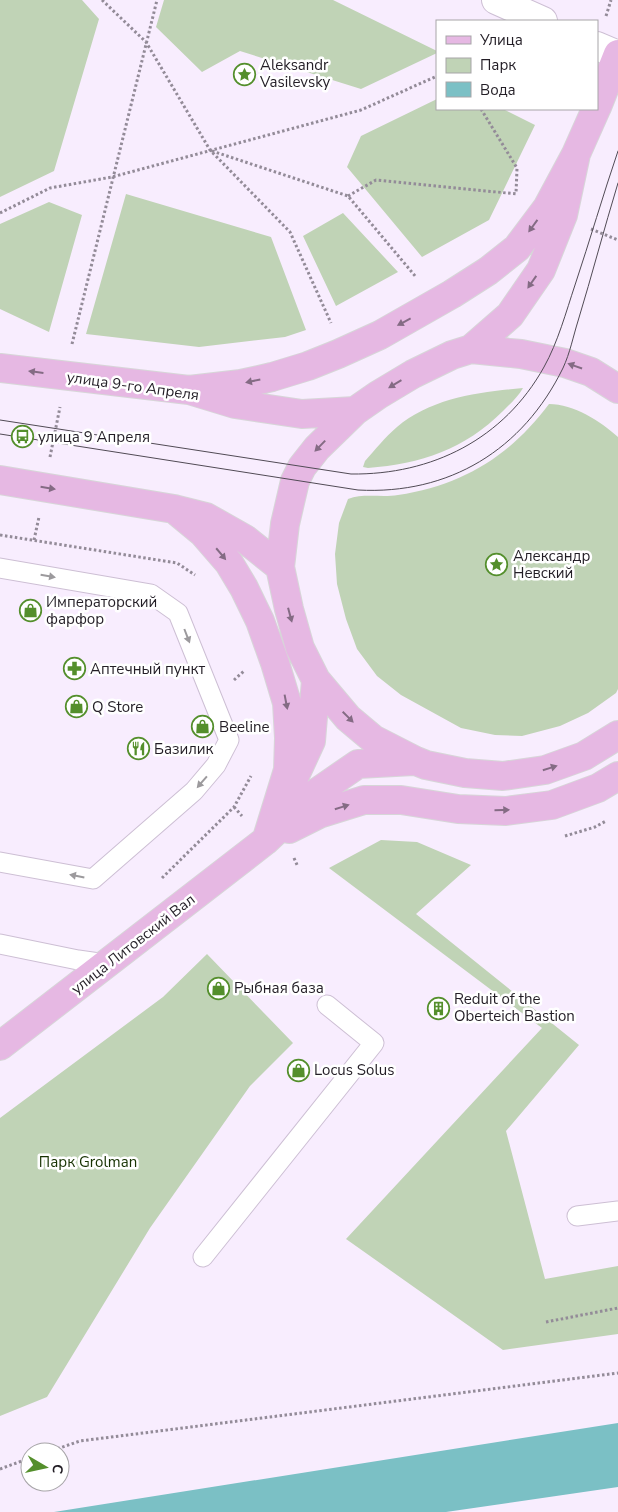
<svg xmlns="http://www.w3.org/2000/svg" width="618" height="1512" font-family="'Nunito Sans',sans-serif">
  <rect width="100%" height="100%" fill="#f8edfe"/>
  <path fill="#c0d3b6" d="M 0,0 L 82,0 L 99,19 L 54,171 L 0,197 Z
    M 164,0 L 333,0 L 437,51 L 437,53 L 361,89 L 240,51 L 202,72 L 156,27 Z
    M 437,99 L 437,109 L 503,109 L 535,125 L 489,220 L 422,257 L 347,167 L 361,136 Z
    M 126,194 L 271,237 L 306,330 L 285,337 L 199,347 L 86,334 Z
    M 49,202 L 82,215 L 49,332 L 0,309 L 0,224 Z
    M 343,213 L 398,272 L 336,306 L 303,236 Z
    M 523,388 C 518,397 510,404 503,411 C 465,449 421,464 368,468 L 363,467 L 365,461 C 375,450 385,437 397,427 C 431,398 479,392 523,388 Z
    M 549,404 C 574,404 600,421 618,437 L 618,689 L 616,693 L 588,713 L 560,726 L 522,736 L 495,735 L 461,728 L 401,695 L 377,676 L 357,649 L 346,619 L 337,584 L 335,554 L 339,523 L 348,499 C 364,493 382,498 398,495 C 463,485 510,456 549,404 Z
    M 381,840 L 417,842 L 471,865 L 416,914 L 579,1045 L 506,1131 L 545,1279 L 618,1266 L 618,1334 L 503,1350 L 346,1239 L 542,1028 L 329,868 Z
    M 207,954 L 293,1043 L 250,1086 L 150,1228 L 47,1397 L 0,1416 L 0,1118 L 163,997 Z"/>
  <path fill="#7bc0c5" d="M 618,1423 L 618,1487 L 446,1512 L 54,1512 Z"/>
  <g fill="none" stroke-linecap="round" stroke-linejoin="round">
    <defs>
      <path id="service" d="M 0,568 L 151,594 L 178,613 L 229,740 L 216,765 L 194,791 L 93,879 L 0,862
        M 0,944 L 78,960 L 106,964
        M 577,1216 L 618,1211
        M 203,1257 L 374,1043 L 327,1005"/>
      <path id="minor" d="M 496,0 L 543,21
        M 597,46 L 618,55"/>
      <path id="primary" d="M 597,107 L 618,54
        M 471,349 L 510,315 L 541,270 L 563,215 L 576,154 L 596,109
        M 0,368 L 189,390 L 235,404 L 302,414 L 355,411
        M 618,389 L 591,372 L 565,363 L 521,354 L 471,349 L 452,355 L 413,374 L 378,395 L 355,411 L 317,448 L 302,467 L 295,481 L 285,524 L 280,567 L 289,609 L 300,648 L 316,680 L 348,718 L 373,739 L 416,761 L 426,765 L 465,773 L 503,776 L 545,770 L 584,756 L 618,735
        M 189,390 L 241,384 L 272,377 L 308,366 L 338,354 L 380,335 L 452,294 L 488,271 L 517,248 L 547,208 L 576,154
        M 0,480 L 174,509 L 206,517 L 245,539 L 280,567
        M 174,509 L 203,533 L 229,563 L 244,588 L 260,621 L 275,663 L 287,703 L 289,738 L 288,770 L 267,838
        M 293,780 L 311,741 L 316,680
        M 289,829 L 319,814 L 364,800 L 401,800 L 458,809 L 506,811 L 552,805 L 598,788 L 618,776
        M 0,1046 L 265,841 L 316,793 L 358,764 L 414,761"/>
    </defs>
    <use href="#service" stroke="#cdbfd4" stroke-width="21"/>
    <use href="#minor" stroke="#cdbfd4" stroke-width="30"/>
    <use href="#primary" stroke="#d7d6d8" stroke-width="30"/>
    <path stroke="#938b98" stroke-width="3" stroke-dasharray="2.5 2.5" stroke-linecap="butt" d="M 102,0 L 146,42 L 210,150 L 290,232 L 331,323
      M 606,16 L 611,0
      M 481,109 L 517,168 L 516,194
      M 212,151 L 348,196 L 416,277
      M 348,196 L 376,180 L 517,194
      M 0,213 L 50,188 L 112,177 L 361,110 L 437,76
      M 591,229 L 618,240
      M 72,344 L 157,0
      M 50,457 L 60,407
      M 0,535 L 177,563 L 195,575
      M 34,540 L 39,517
      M 234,680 L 244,671
      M 234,807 L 242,816
      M 565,836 L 595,827 L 606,821
      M 294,858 L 298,867
      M 162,878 L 234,807 L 251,776
      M 546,1322 L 618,1308
      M 48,1452 L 80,1441 L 618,1373
      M 0,1469 L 30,1458"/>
    <use href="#service" stroke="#fff" stroke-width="19"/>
    <use href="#minor" stroke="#fff" stroke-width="28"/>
    <use href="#primary" stroke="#e6b8e3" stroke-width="28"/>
    <path stroke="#514b55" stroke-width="1" d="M 0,420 L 351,474 C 432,475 504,439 544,367 C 558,342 566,312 575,285 C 590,240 603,195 618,151
      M 0,434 L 358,490 C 449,495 523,450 563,368 C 570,353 573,337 578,321 C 592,275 604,229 618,183"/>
  </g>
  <defs><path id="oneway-solid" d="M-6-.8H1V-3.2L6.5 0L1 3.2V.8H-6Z" transform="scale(1.25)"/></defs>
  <g fill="#846b84">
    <use href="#oneway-solid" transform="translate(533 226) rotate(126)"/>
    <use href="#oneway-solid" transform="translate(532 282) rotate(125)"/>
    <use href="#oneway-solid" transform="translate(404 322) rotate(152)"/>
    <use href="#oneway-solid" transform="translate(575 366) rotate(-161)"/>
    <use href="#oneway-solid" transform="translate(36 372) rotate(-173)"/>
    <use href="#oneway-solid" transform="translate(253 381) rotate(168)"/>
    <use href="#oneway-solid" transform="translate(395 384) rotate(149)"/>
    <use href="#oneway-solid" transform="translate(320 446) rotate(134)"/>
    <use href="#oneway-solid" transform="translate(48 488) rotate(9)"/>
    <use href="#oneway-solid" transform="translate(221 554) rotate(50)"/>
    <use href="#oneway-solid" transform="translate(290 615) rotate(75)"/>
    <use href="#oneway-solid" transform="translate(286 702) rotate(79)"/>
    <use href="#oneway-solid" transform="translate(348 717) rotate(45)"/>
    <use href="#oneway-solid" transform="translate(550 768) rotate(-17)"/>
    <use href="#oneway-solid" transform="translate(342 807) rotate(-17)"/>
    <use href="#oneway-solid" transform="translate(502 810) rotate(-1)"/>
  </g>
  <g fill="#9c9a9d">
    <use href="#oneway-solid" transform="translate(48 576) rotate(10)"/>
    <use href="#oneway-solid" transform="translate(187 636) rotate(69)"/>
    <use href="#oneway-solid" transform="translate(202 782) rotate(131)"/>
    <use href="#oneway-solid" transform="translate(77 876) rotate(-169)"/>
  </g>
  <defs>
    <symbol id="sight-ring" viewBox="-11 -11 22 22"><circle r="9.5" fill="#fff" stroke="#548f2c" stroke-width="1.5"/><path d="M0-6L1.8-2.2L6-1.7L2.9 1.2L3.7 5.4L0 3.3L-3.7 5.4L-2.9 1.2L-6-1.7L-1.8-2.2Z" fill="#548f2c"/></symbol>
    <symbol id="bus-ring" viewBox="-11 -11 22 22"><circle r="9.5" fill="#fff" stroke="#548f2c" stroke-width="1.5"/><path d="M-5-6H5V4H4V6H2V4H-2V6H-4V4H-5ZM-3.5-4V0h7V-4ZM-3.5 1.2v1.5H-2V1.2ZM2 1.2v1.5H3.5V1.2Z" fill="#548f2c"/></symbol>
    <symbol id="shop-ring" viewBox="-11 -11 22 22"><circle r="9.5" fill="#fff" stroke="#548f2c" stroke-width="1.5"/><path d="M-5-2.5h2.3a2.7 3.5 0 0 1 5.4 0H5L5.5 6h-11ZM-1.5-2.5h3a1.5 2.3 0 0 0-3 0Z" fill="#548f2c"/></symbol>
    <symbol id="pharmacy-ring" viewBox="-11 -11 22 22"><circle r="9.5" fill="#fff" stroke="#548f2c" stroke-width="1.5"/><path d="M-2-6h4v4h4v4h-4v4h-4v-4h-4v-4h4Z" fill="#548f2c"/></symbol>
    <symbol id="restaurant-ring" viewBox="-11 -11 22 22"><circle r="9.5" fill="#fff" stroke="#548f2c" stroke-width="1.5"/><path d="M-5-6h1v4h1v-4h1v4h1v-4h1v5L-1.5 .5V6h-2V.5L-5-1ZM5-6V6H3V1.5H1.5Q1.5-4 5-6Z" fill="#548f2c"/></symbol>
    <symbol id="building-ring" viewBox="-11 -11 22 22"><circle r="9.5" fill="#fff" stroke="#548f2c" stroke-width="1.5"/><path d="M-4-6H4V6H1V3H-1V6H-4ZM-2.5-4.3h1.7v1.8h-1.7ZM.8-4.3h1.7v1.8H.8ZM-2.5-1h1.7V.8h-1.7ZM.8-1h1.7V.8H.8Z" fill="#548f2c"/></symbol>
  </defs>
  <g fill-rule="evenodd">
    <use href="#sight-ring" x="232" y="62" width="25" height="25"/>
    <use href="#bus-ring" x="10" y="424" width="25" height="25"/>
    <use href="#sight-ring" x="484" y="552" width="25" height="25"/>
    <use href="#shop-ring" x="18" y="598" width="25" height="25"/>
    <use href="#pharmacy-ring" x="62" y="656" width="25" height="25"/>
    <use href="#shop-ring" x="64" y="694" width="25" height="25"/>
    <use href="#shop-ring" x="190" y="714" width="25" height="25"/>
    <use href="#restaurant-ring" x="126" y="736" width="25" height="25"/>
    <use href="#shop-ring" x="206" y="976" width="25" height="25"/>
    <use href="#building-ring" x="426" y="996" width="25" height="25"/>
    <use href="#shop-ring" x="286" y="1058" width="25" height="25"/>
  </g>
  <g text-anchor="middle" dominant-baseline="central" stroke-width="5" stroke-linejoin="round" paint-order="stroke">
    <g font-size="15" fill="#231e26" stroke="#fff" text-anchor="start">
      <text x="260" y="65">Aleksandr<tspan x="260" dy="17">Vasilevsky</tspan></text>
      <text x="38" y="437">улица 9 Апреля</text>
      <text x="513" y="556">Александр<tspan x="513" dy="17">Невский</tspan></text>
      <text x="46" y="602">Императорский<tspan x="46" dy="17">фарфор</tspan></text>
      <text x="90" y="669">Аптечный пункт</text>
      <text x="92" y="707">Q Store</text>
      <text x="219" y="727">Beeline</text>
      <text x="154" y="749">Базилик</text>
      <text x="234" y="988">Рыбная база</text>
      <text x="454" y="999">Reduit of the<tspan x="454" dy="17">Oberteich Bastion</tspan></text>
      <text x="314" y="1070">Locus Solus</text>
    </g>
    <g font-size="15" fill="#231e26" stroke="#fff">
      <text transform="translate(133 386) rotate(8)">улица 9-го Апреля</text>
      <text transform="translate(133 944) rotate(-38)">улица Литовский Вал</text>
    </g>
    <g font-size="15" fill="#173202" stroke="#fff">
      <text x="88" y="1162">Парк Grolman</text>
    </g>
  </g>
  <rect x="436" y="20" width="162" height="90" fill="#ffffff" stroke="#a7a5a8"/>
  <rect x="446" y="36" width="25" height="8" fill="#e6b8e3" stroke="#a7a5a8"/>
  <text x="480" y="45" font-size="15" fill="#231e26">Улица</text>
  <rect x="446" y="58" width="25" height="15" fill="#c0d3b6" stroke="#a7a5a8"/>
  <text x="480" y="70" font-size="15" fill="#231e26">Парк</text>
  <rect x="446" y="82" width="25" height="15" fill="#7bc0c5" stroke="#a7a5a8"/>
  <text x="480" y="95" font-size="15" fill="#231e26">Вода</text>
  <g transform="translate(45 1467) rotate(99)"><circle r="24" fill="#ffffff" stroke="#a7a5a8"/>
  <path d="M0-4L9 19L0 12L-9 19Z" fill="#548f2c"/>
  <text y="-8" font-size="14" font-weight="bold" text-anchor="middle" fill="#231e26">С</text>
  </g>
</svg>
